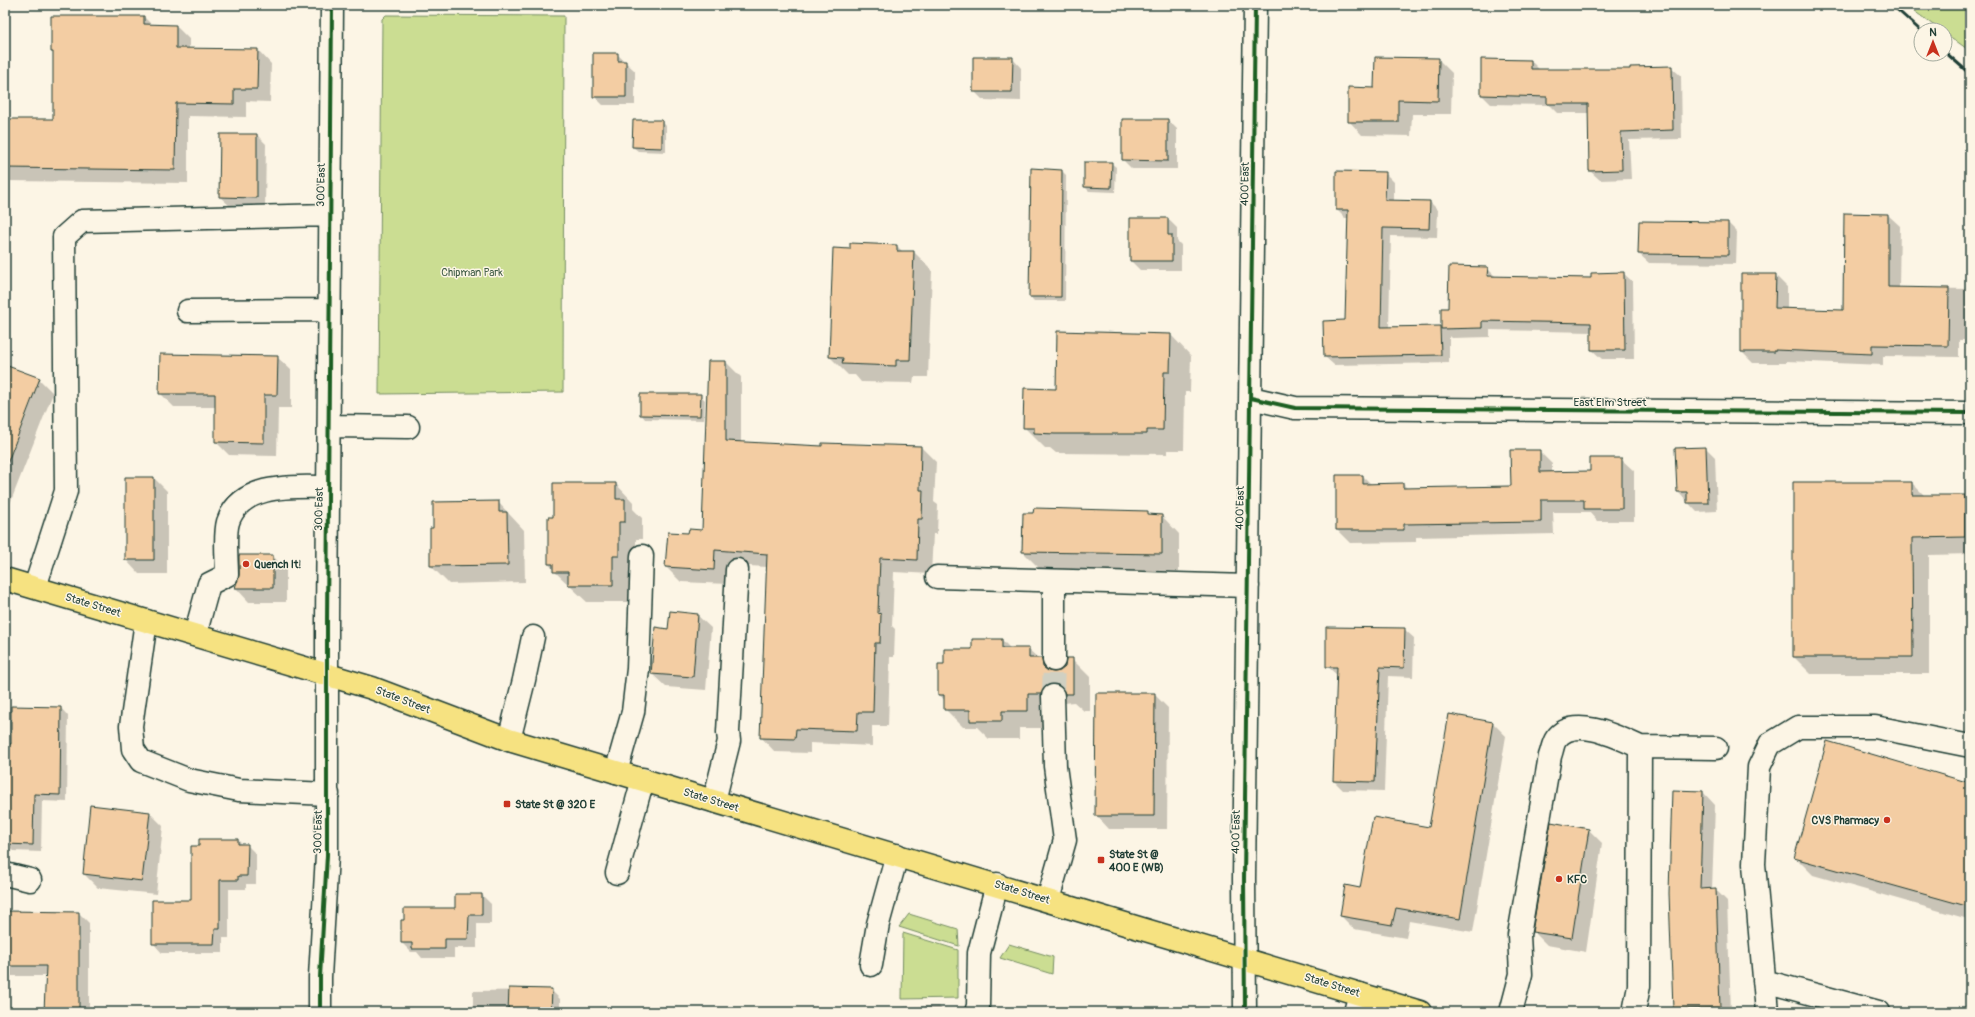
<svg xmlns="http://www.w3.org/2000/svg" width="1975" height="1017" font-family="Pangolin,sans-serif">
  <rect width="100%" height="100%" fill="#fcf5e5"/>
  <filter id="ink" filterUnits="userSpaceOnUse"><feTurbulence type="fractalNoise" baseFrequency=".025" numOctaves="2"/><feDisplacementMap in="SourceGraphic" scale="8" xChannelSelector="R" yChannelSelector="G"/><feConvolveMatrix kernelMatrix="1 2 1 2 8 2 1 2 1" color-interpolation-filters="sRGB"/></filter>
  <g filter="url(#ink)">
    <path fill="#cbdd92" stroke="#758d63" d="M 1906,5 L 1970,5 L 1970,51 L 1945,33 L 1945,30 L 1940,30 Z
      M 386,15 L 564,16 L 563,392 L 379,394 L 382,19 Z
      M 909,914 L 958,929 L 959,946 L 899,927 Z
      M 903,933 L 958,950 L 958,998 L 902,999 Z
      M 1009,944 L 1053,957 L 1052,974 L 1000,958 Z"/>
    <path fill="#0003" d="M 52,17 L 144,17 L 152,25 L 176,26 L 189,39 L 189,49 L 258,50 L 271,64 L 270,102 L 246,101 L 246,117 L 188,116 L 188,183 L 5,181 L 5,120 L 54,120 L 54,55 L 52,52 Z
      M 617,54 L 635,71 L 635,105 L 603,105 L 594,96 Z
      M 1012,58 L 1021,68 L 1021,101 L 983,100 L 974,91 Z
      M 1438,59 L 1452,73 L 1451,114 L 1412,114 L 1411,136 L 1362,135 L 1349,121 L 1375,89 Z
      M 1531,61 L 1540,70 L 1631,70 L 1671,67 L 1681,76 L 1682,139 L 1629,140 L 1631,179 L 1600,180 L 1590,171 L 1589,113 L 1557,113 L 1549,105 L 1491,104 L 1482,95 Z
      M 1123,120 L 1168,120 L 1177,129 L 1177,169 L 1132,169 L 1123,160 Z
      M 662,121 L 666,126 L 666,152 L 638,151 L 633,147 Z
      M 257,135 L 266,144 L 265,206 L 230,206 L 220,197 Z
      M 1111,163 L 1116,167 L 1115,192 L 1089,191 L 1085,187 Z
      M 1062,171 L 1066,175 L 1065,301 L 1034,301 L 1030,297 Z
      M 1385,173 L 1394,182 L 1394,201 L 1430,202 L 1438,210 L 1437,237 L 1391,236 L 1389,328 L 1440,327 L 1442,330 L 1442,309 L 1449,309 L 1487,268 L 1496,277 L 1592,279 L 1623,273 L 1633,282 L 1634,359 L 1602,359 L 1592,350 L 1592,332 L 1490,330 L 1490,337 L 1452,338 L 1449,335 L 1449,363 L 1334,365 L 1325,357 L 1346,321 L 1349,218 L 1345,218 L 1337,210 Z
      M 1845,214 L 1888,215 L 1900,226 L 1899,288 L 1970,289 L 1970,340 L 1959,340 L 1959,357 L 1883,356 L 1883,365 L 1786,361 L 1786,363 L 1753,363 L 1742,352 L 1775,275 L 1787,287 L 1787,309 L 1844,311 Z
      M 1168,219 L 1177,228 L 1177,241 L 1181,245 L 1181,270 L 1140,270 L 1131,261 Z
      M 1728,223 L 1737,232 L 1736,264 L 1649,263 L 1639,254 Z
      M 897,246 L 903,252 L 914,252 L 932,270 L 928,377 L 914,377 L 913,383 L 861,382 L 855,375 L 848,375 L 830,357 L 851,250 Z
      M 1171,335 L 1191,356 L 1190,392 L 1185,392 L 1184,450 L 1167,450 L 1167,454 L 1056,453 L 1050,448 L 1045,448 L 1024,427 L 1057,390 Z
      M 277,357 L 291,370 L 291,408 L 278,408 L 277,456 L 229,455 L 216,442 L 216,407 L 174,407 L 160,393 Z
      M 726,362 L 741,377 L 741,443 L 823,447 L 823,444 L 921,447 L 936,462 L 934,502 L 938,505 L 937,534 L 933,534 L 931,574 L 894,572 L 892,626 L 895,629 L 894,657 L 890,657 L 888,726 L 872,726 L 872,746 L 810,743 L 810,753 L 775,752 L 761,737 L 768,567 L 729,565 L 728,584 L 681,582 L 666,567 L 703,531 Z
      M 5,366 L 39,379 L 53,393 L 9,506 L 5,505 Z
      M 700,395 L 705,400 L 704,420 L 645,419 L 641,414 Z
      M 1706,448 L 1715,457 L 1717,511 L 1697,512 L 1678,492 Z
      M 1539,451 L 1552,464 L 1552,473 L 1591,472 L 1621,459 L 1634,471 L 1634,521 L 1597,521 L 1589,512 L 1553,512 L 1554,534 L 1416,537 L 1416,542 L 1350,543 L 1337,530 L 1363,476 L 1372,485 L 1403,484 L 1408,489 L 1512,487 Z
      M 126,478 L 154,478 L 167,491 L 167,574 L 139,574 L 126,560 Z
      M 1912,483 L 1925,496 L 1964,496 L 1970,501 L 1970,554 L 1929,555 L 1929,674 L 1811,674 L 1794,657 Z
      M 616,484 L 633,502 L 633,509 L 642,518 L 642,539 L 636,539 L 636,574 L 630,574 L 630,602 L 587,602 L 554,571 L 549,564 L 554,518 Z
      M 498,502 L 524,530 L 525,582 L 449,584 L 431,566 L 434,529 Z
      M 1147,512 L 1151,516 L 1162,516 L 1179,534 L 1179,571 L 1041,570 L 1023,552 Z
      M 273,556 L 286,570 L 286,602 L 249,602 L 236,588 L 240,575 Z
      M 697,615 L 711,628 L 706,690 L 666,687 L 652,674 Z
      M 1404,629 L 1414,638 L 1413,677 L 1388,676 L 1384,791 L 1343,790 L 1334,781 L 1338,676 L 1327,666 Z
      M 1002,640 L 1011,649 L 1028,649 L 1055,673 L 1060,672 L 1072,659 L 1090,677 L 1090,711 L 1084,711 L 1074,702 L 1064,703 L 1046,728 L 1019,728 L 1019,739 L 989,739 L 977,727 L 963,727 L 945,709 L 945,701 L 939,694 L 945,665 L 972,650 Z
      M 1154,694 L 1168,708 L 1167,829 L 1109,829 L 1096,815 Z
      M 61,708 L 68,716 L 67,802 L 42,801 L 41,852 L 13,851 L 5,844 L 5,745 L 12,745 Z
      M 1493,723 L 1506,736 L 1473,932 L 1409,921 L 1406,938 L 1354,929 L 1341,916 L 1361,889 L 1430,828 Z
      M 1970,784 L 1970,921 L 1968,919 L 1813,875 L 1795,857 Z
      M 1703,792 L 1715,805 L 1712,889 L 1715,889 L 1727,901 L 1731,1012 L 1677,1012 L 1674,1009 Z
      M 150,813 L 163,826 L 156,894 L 98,888 L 84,874 Z
      M 1589,830 L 1602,843 L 1586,952 L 1547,945 L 1533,931 Z
      M 238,840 L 243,845 L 247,845 L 256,854 L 256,884 L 246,884 L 246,889 L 229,889 L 229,938 L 223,938 L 223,953 L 162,953 L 153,943 L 192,901 Z
      M 482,895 L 491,904 L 491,924 L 477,924 L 477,948 L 454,948 L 454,958 L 422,958 L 417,952 L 411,952 L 402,943 Z
      M 5,912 L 79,913 L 89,923 L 89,1009 L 92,1012 L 45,1012 L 46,976 L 5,976 Z
      M 551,990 L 560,999 L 560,1012 L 397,1012 L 397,1007 L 473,1009 L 473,991 Z
      M 939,1006 L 944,1012 L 903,1012 L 903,1007 Z
      M 652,1010 L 788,1011 L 789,1012 L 650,1012 Z"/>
    <path fill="#f3cda3" stroke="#1f3d34" d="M 51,16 L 144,16 L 144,24 L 176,25 L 176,48 L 258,49 L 257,89 L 234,89 L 234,104 L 176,103 L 175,170 L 5,168 L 5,119 L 53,119 L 53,52 L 51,52 Z
      M 593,53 L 618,53 L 618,61 L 626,61 L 626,97 L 593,97 Z
      M 973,57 L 1013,57 L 1012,92 L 973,92 Z
      M 1375,57 L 1439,58 L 1438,101 L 1398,100 L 1398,122 L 1348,122 L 1348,87 L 1374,88 Z
      M 1481,59 L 1531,60 L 1531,69 L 1630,69 L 1630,67 L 1672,66 L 1673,130 L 1621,132 L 1622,170 L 1589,171 L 1588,104 L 1547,104 L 1547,97 L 1481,95 Z
      M 1122,119 L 1168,119 L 1168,161 L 1122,160 Z
      M 633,120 L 662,120 L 662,148 L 632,147 Z
      M 220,134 L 257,134 L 257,198 L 219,197 Z
      M 1084,162 L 1112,162 L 1111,188 L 1084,187 Z
      M 1031,168 L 1062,170 L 1061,297 L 1029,297 Z
      M 1336,171 L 1386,172 L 1385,200 L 1430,201 L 1429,229 L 1383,228 L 1381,327 L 1440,326 L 1441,355 L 1324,357 L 1323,321 L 1345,320 L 1348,210 L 1336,210 Z
      M 1844,213 L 1888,214 L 1888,287 L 1949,288 L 1948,346 L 1872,345 L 1872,354 L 1775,350 L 1775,352 L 1741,352 L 1741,274 L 1776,274 L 1775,308 L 1843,310 Z
      M 1130,218 L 1168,218 L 1168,235 L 1172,235 L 1172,261 L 1130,261 Z
      M 1639,221 L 1728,222 L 1728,255 L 1638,254 Z
      M 850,243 L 897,245 L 897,251 L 914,251 L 910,360 L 896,360 L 896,366 L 842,364 L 843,358 L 829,357 L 833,248 L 850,249 Z
      M 1449,266 L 1488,267 L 1487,276 L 1591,278 L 1591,273 L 1624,272 L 1625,350 L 1591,350 L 1591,323 L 1482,321 L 1482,328 L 1441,329 L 1441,308 L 1448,308 Z
      M 1057,331 L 1171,334 L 1170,372 L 1164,372 L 1163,430 L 1147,430 L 1147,434 L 1055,434 L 1034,433 L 1034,428 L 1023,428 L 1024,388 L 1056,389 Z
      M 160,354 L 278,356 L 277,395 L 264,395 L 264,443 L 215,442 L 215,394 L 159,394 Z
      M 708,361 L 726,361 L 726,441 L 822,446 L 822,443 L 921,446 L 920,490 L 923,490 L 922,519 L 918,519 L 917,560 L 880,558 L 878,613 L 881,614 L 880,643 L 875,643 L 873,712 L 858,712 L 857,731 L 796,729 L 795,739 L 760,738 L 767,554 L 715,550 L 714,570 L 665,567 L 668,532 L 688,533 L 689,529 L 702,530 Z
      M 5,365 L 40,378 L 7,464 L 5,464 Z
      M 640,394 L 701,394 L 700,416 L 640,415 Z
      M 1706,447 L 1708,503 L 1687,503 L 1687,492 L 1677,492 L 1675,448 Z
      M 1510,450 L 1540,450 L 1540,472 L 1590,471 L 1590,458 L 1622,458 L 1622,509 L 1584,509 L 1584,500 L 1541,500 L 1541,522 L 1404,524 L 1404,530 L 1336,530 L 1336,475 L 1363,475 L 1363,484 L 1403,483 L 1403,488 L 1511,486 Z
      M 125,477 L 154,477 L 154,560 L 125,560 Z
      M 1793,482 L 1912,482 L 1912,495 L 1965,495 L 1965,537 L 1912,538 L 1913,657 L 1793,657 Z
      M 553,483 L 616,483 L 616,499 L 625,499 L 625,522 L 619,522 L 619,556 L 613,556 L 613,585 L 568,585 L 568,572 L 553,572 L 553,564 L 548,564 L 548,517 L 553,517 Z
      M 499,501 L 499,512 L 507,512 L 508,565 L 430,566 L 430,528 L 433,528 L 433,502 Z
      M 1034,508 L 1148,511 L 1148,514 L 1162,515 L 1162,554 L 1022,552 L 1023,513 L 1033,513 Z
      M 239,555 L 273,555 L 273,588 L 235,588 L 239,575 Z
      M 670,611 L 698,614 L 693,677 L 651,674 L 655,627 L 668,629 Z
      M 1326,627 L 1405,628 L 1404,668 L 1380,667 L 1375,782 L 1333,781 L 1337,667 L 1326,667 Z
      M 972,639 L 1002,639 L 1002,648 L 1029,648 L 1029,658 L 1042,658 L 1043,667 L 1048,671 L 1054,672 L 1060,671 L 1065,667 L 1066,658 L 1073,658 L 1073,694 L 1065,694 L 1063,689 L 1059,685 L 1052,684 L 1047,685 L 1041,694 L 1028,694 L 1028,711 L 1002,711 L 1002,721 L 970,721 L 970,710 L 944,710 L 944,695 L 938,695 L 938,664 L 944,664 L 944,649 L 972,649 Z
      M 1096,693 L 1155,693 L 1154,816 L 1095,816 Z
      M 11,706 L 61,707 L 60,795 L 34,794 L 33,845 L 5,844 L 5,744 L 11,744 Z
      M 1449,714 L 1493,722 L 1460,919 L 1396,908 L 1392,925 L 1340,916 L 1345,885 L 1360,888 L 1373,817 L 1429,827 Z
      M 1827,741 L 1970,783 L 1970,907 L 1794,858 Z
      M 1672,790 L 1703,791 L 1700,889 L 1716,888 L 1720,1008 L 1673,1009 L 1669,893 Z
      M 90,805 L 150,812 L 142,881 L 83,874 Z
      M 1551,822 L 1589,829 L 1572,938 L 1532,932 Z
      M 199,839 L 238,839 L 238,844 L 248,844 L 247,876 L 238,876 L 238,880 L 220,880 L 220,929 L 215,929 L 214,944 L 152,944 L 152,900 L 191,900 L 191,846 L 199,846 Z
      M 455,894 L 482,894 L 482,915 L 469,915 L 468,939 L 445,939 L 445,949 L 412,949 L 412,943 L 401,943 L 401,920 L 404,920 L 404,908 L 455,908 Z
      M 5,911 L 79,912 L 79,1012 L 44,1012 L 46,966 L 5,966 Z
      M 509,988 L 552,989 L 551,1012 L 508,1012 Z"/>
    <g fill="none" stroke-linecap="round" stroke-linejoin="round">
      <path stroke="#d0d0c2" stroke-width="22" stroke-dasharray="22 11" stroke-linecap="butt" d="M 1053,696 L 1054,660"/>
      <defs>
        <path id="minor" d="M 188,311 L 329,310
          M 1251,398 L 1295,408 L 1970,413
          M 329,426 L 408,427
          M 937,577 L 1248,586
          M 35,587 L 66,491 L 64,237 L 82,221 L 329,215
          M 146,621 L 131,726 L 133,749 L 141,761 L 189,780 L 239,790 L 328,794
          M 195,635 L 209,584 L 227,575 C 227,560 224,536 228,522 C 241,482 295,487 328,487
          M 1054,660 L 1054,581
          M 509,740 L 524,680 L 533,637
          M 616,772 L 633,712 L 638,669 L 642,556
          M 714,801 L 729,741 L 728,732 L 737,570
          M 617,873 L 643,779
          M 5,874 L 30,880
          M 1048,900 L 1065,840 L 1055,766 L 1053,696
          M 871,965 L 878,924 L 897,855
          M 1764,981 L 1879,1012
          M 320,1012 L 320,977 L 327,855 L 327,623 L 332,5
          M 976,1012 L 978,1006 L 979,953 L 997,884
          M 1245,1012 L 1244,879 L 1255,5
          M 1355,1012 L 1360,994
          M 1511,1012 L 1521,974 L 1519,935 L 1550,756 C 1552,751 1553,743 1556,739 C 1573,714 1620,738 1640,747
          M 1634,1012 L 1639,986 L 1640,747 L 1716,748
          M 1767,1012 L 1754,864 L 1759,767 L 1770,744 L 1798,727 L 1875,727 L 1970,746"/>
        <path id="major" d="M 5,579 L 372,688 L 509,740 L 1420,1012"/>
      </defs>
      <use href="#minor" stroke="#1f3d34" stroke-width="25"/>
      <use href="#major" stroke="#1f3d34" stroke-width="25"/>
      <use href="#minor" stroke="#fcf5e5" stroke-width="22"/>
      <use href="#major" stroke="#f6e281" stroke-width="22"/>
      <path stroke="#1f3d34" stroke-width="3" d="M 1892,5 L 1921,31
        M 1945,52 L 1970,74"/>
      <defs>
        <path id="cycleway" d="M 1251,398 L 1295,408 L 1970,413
          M 320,1012 L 320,977 L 327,855 L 327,623 L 332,5
          M 1245,1012 L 1244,879 L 1255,5"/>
      </defs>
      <use href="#cycleway" stroke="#fcf5e5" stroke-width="6"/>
      <use href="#cycleway" stroke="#1b5e20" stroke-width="4"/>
    </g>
  </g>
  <g fill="#c8321e" stroke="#fcf5e5" stroke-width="1.5">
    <circle cx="246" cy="564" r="4"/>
    <rect x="503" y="800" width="8" height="8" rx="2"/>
    <circle cx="1887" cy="820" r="4"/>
    <rect x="1097" y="856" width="8" height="8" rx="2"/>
    <circle cx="1559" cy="879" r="4"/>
  </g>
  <g text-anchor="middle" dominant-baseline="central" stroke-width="3" stroke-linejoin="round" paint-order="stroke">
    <g font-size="11" fill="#1f3d34" stroke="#fcf5e5">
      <text transform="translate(1245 184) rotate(-89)">400 East</text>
      <text transform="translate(321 185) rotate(-89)">300 East</text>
      <text x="1610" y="402">East Elm Street</text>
      <text transform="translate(1240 508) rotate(-89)">400 East</text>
      <text transform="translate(319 509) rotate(-89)">300 East</text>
      <text transform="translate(93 605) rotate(17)">State Street</text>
      <text transform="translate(403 700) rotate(21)">State Street</text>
      <text transform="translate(711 800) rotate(17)">State Street</text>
      <text transform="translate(318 832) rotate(-89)">300 East</text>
      <text transform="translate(1236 832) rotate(-89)">400 East</text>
      <text transform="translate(1022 892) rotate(17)">State Street</text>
      <text transform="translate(1332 985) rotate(17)">State Street</text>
    </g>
    <g font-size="11" fill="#415d47" stroke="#fcf5e5">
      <text x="472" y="272">Chipman Park</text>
    </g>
    <g font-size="11" font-weight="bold" fill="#1f3d34" stroke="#fcf5e5" text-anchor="start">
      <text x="254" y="564">Quench It!</text>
      <text x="515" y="804">State St @ 320 E</text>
      <text x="1879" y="820" text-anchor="end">CVS Pharmacy</text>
      <text x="1109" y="854">State St @<tspan x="1109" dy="13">400 E (WB)</tspan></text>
      <text x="1567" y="879">KFC</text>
    </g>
  </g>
  <rect width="1975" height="1017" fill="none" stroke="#fcf5e5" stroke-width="20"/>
  <rect x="10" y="10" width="1955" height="997" fill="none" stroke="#1f3d34" stroke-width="1.5" filter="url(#ink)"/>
  <g transform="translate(1933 42)"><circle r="19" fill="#fcf5e5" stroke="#a4ab9e"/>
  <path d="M0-3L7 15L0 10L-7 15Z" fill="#c8321e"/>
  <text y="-6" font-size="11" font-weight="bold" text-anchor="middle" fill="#1f3d34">N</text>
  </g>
</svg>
